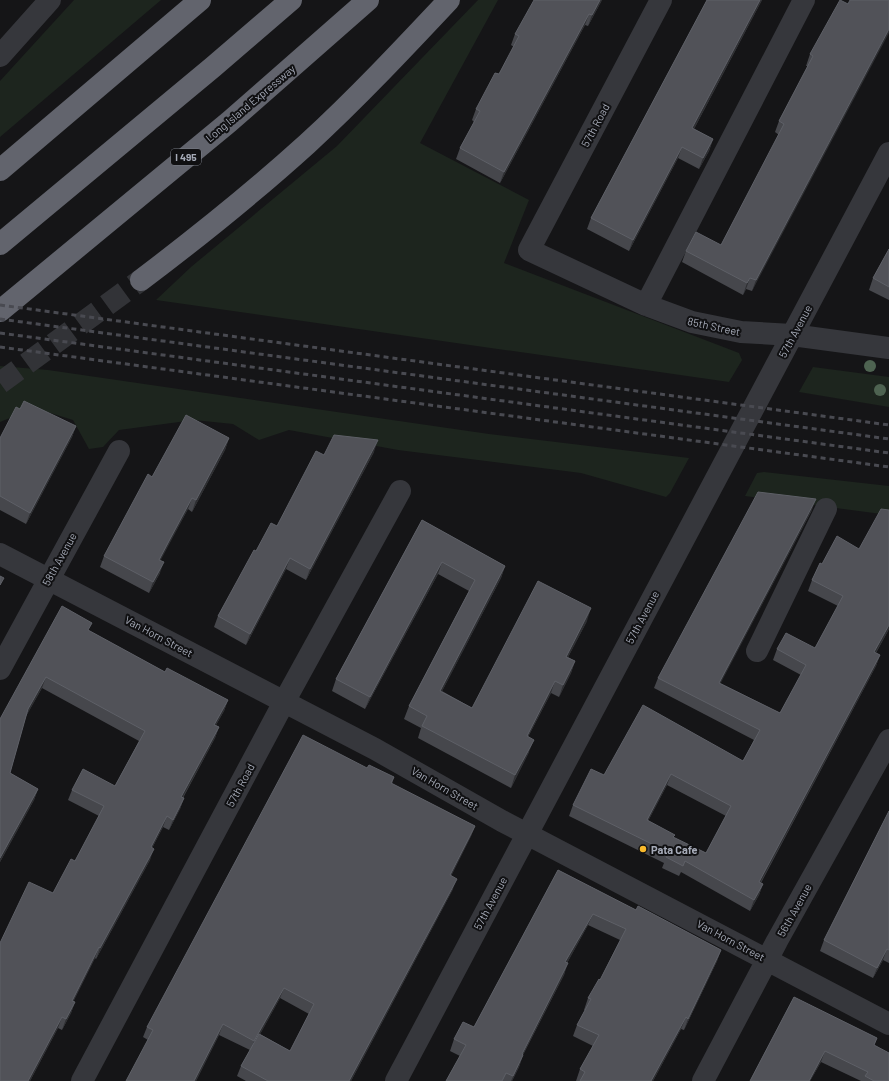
<svg xmlns="http://www.w3.org/2000/svg" width="889" height="1081" font-family="Barlow,sans-serif">
  <rect width="100%" height="100%" fill="#151517"/>
  <path fill="#1d251e" d="M 74,0 L 161,0 L 0,137 L 0,81 Z
    M 478,0 L 498,0 L 420,143 L 529,200 L 504,263 L 739,353 L 742,360 L 729,382 L 156,300 L 191,267 L 337,146 Z
    M 0,366 L 48,370 L 489,434 L 689,458 L 670,493 L 666,497 L 581,473 L 398,450 L 289,430 L 259,440 L 233,424 L 194,420 L 119,430 L 103,447 L 89,449 L 73,420 L 34,408 L 0,422 Z
    M 813,367 L 889,377 L 889,407 L 799,392 Z
    M 764,472 L 889,486 L 889,515 L 745,496 L 757,473 Z"/>
  <g fill="none" stroke-linecap="round" stroke-linejoin="round">
    <path stroke="#323337" stroke-width="22" stroke-dasharray="22 11" stroke-linecap="butt" d="M 0,383 L 141,280"/>
    <path stroke="#36373c" stroke-width="22" d="M 661,0 L 529,250 L 646,305 L 692,322 L 741,332 L 792,335 L 889,348
      M 0,56 L 50,0
      M 646,305 L 804,0
      M 0,554 L 375,749 L 502,821 L 889,1024
      M 757,651 L 826,509
      M 0,669 L 119,451
      M 82,1081 L 284,702 L 400,491
      M 396,1081 L 889,153
      M 703,1081 L 777,941 L 889,740"/>
    <path stroke="#62646d" stroke-width="22" d="M 0,170 L 200,0
      M 0,244 L 213,67 L 291,0
      M 141,280 C 198,237 254,192 307,144 C 357,98 403,49 449,0
      M 0,311 L 229,122 L 368,0"/>
    <path stroke="#494a51" stroke-width="3" stroke-dasharray="5 4" stroke-linecap="butt" d="M 0,305 L 889,425
      M 0,319 L 889,439
      M 0,333 L 889,453
      M 0,347 L 889,467"/>
  </g>
  <g fill="#4e6351">
    <circle cx="870" cy="366" r="6"/>
    <circle cx="880" cy="390" r="6"/>
  </g>
  <path fill="#46474c" fill-rule="evenodd" d="M 602,0 L 588,26 L 585,25 L 500,183 L 456,159 L 460,148 L 474,122 L 472,120 L 476,109 L 499,74 L 514,47 L 511,45 L 515,34 Z
    M 707,0 L 762,0 L 694,129 L 713,139 L 709,151 L 699,169 L 678,158 L 629,251 L 587,229 L 591,218 Z
    M 889,0 L 752,291 L 746,289 L 743,295 L 682,262 L 686,251 L 721,245 L 779,135 L 775,132 L 779,121 L 808,66 L 806,66 L 810,54 L 848,4 Z
    M 889,249 L 889,300 L 869,290 L 873,278 Z
    M 20,409 L 76,426 L 72,437 L 26,524 L 0,510 L 0,438 Z
    M 229,438 L 225,450 L 192,512 L 188,509 L 160,560 L 160,573 L 149,593 L 100,567 L 104,556 L 152,477 Z
    M 374,452 L 306,580 L 286,569 L 246,645 L 214,627 L 218,616 L 256,551 L 277,526 L 324,455 Z
    M 812,510 L 720,683 L 780,713 L 801,675 L 773,660 L 777,649 L 815,648 L 838,606 L 808,591 L 812,580 L 820,563 L 889,629 L 876,653 L 880,655 L 876,666 L 761,883 L 763,884 L 759,895 L 750,911 L 681,872 L 679,876 L 662,868 L 664,863 L 569,816 L 573,805 L 604,775 L 743,761 L 754,740 L 654,688 L 658,678 ZM 667,785 L 726,816 L 706,853 L 674,838 L 648,821 Z
    M 422,520 L 505,566 L 501,578 L 442,691 L 472,708 L 587,621 L 568,657 L 575,661 L 571,673 L 559,697 L 551,693 L 528,737 L 529,752 L 511,788 L 418,738 L 421,728 L 404,719 L 409,706 L 469,591 L 438,574 L 365,709 L 332,691 L 336,679 Z
    M 89,631 L 165,672 L 228,700 L 224,711 L 216,725 L 219,727 L 215,738 L 183,798 L 184,798 L 180,809 L 169,830 L 163,827 L 152,848 L 150,860 L 96,959 L 95,958 L 73,1002 L 75,1002 L 71,1013 L 62,1030 L 58,1028 L 30,1081 L 0,1081 L 53,893 L 75,861 L 99,816 L 68,800 L 72,790 L 115,786 L 139,741 L 42,688 L 26,716 L 10,773 L 38,789 L 34,800 L 0,862 L 0,719 Z
    M 367,768 L 394,777 L 392,784 L 475,826 L 471,836 L 451,876 L 453,889 L 351,1081 L 246,1081 L 237,1076 L 241,1066 L 250,1050 L 219,1035 L 196,1081 L 126,1081 L 148,1040 L 143,1037 L 147,1027 ZM 280,998 L 309,1014 L 290,1051 L 260,1034 Z
    M 889,811 L 889,963 L 883,960 L 873,978 L 820,951 L 824,940 Z
    M 558,870 L 636,910 L 721,950 L 717,961 L 684,1030 L 681,1029 L 653,1081 L 576,1081 L 580,1069 L 593,1046 L 573,1036 L 577,1025 L 585,1010 L 584,1010 L 588,998 L 600,980 L 620,940 L 588,925 L 567,963 L 564,975 L 523,1055 L 519,1067 L 512,1081 L 446,1081 L 460,1056 L 450,1051 L 454,1039 L 474,1027 Z
    M 794,997 L 877,1038 L 874,1045 L 889,1081 L 861,1081 L 821,1062 L 810,1081 L 750,1081 Z"/>
  <path fill="#2e2f32" d="M 600,0 L 602,0 L 588,26 L 592,15 Z
    M 760,0 L 762,0 L 688,140 L 692,128 Z
    M 589,14 L 585,25 L 500,183 L 504,172 Z
    M 889,29 L 889,33 L 752,291 L 756,280 Z
    M 713,139 L 709,151 L 699,169 L 703,158 Z
    M 682,147 L 678,158 L 629,251 L 633,240 Z
    M 750,278 L 746,289 L 743,295 L 747,283 Z
    M 76,426 L 72,437 L 26,524 L 30,513 Z
    M 229,438 L 225,450 L 192,512 L 196,500 Z
    M 378,440 L 374,452 L 306,580 L 310,569 Z
    M 192,498 L 188,509 L 155,571 L 159,560 Z
    M 816,499 L 812,510 L 715,694 L 719,683 Z
    M 290,558 L 286,569 L 246,645 L 250,634 Z
    M 164,562 L 160,573 L 149,593 L 153,582 Z
    M 442,562 L 438,574 L 365,709 L 370,697 Z
    M 505,566 L 501,578 L 436,703 L 440,691 Z
    M 591,608 L 587,621 L 562,669 L 566,657 Z
    M 889,625 L 889,629 L 870,663 L 874,652 Z
    M 880,655 L 876,666 L 755,893 L 759,882 Z
    M 575,661 L 571,673 L 559,697 L 563,685 Z
    M 46,677 L 42,688 L 24,720 L 28,709 Z
    M 555,681 L 551,693 L 522,748 L 527,736 Z
    M 228,700 L 224,711 L 210,735 L 214,725 Z
    M 219,727 L 215,738 L 177,808 L 181,797 Z
    M 534,740 L 529,752 L 511,788 L 515,775 Z
    M 671,774 L 667,785 L 643,831 L 647,820 Z
    M 38,789 L 34,800 L 0,862 L 0,858 Z
    M 184,798 L 180,809 L 169,830 L 173,820 Z
    M 167,816 L 163,827 L 147,858 L 151,847 Z
    M 475,826 L 471,836 L 446,886 L 450,875 Z
    M 154,849 L 150,860 L 96,959 L 100,948 Z
    M 457,879 L 453,889 L 351,1081 L 349,1081 Z
    M 763,884 L 759,895 L 750,911 L 754,900 Z
    M 593,914 L 588,925 L 561,974 L 565,962 Z
    M 99,947 L 95,958 L 68,1012 L 72,1001 Z
    M 887,949 L 883,960 L 873,978 L 877,968 Z
    M 721,950 L 717,961 L 684,1030 L 688,1019 Z
    M 568,963 L 564,975 L 517,1066 L 522,1054 Z
    M 284,988 L 280,998 L 251,1051 L 254,1041 Z
    M 75,1002 L 71,1013 L 62,1030 L 66,1019 Z
    M 62,1017 L 58,1028 L 30,1081 L 28,1081 Z
    M 686,1017 L 681,1029 L 653,1081 L 651,1081 Z
    M 223,1024 L 219,1035 L 196,1081 L 194,1081 Z
    M 825,1051 L 821,1062 L 810,1081 L 809,1081 Z
    M 523,1055 L 519,1067 L 512,1081 L 511,1081 Z"/>
  <path fill="#515258" stroke="#5e6067" fill-rule="evenodd" d="M 534,0 L 600,0 L 592,15 L 589,14 L 504,172 L 460,148 L 480,111 L 476,109 L 495,73 L 499,74 L 519,36 L 515,34 Z
    M 707,0 L 760,0 L 692,128 L 713,139 L 703,158 L 682,147 L 633,240 L 591,218 Z
    M 840,0 L 848,4 L 850,0 L 889,0 L 889,29 L 756,280 L 750,278 L 747,283 L 686,251 L 696,232 L 721,245 L 784,124 L 779,121 L 813,56 L 810,54 Z
    M 889,249 L 889,287 L 873,278 Z
    M 24,401 L 76,426 L 30,513 L 0,496 L 0,438 L 16,407 L 20,409 Z
    M 186,415 L 229,438 L 196,500 L 192,498 L 170,539 L 159,560 L 164,562 L 153,582 L 104,556 L 148,474 L 152,477 Z
    M 334,435 L 378,440 L 310,569 L 290,558 L 250,634 L 218,616 L 254,550 L 256,551 L 271,523 L 277,526 L 316,451 L 324,455 Z
    M 758,492 L 816,499 L 719,683 L 780,713 L 806,665 L 777,649 L 786,633 L 815,648 L 843,596 L 812,580 L 820,563 L 822,564 L 837,536 L 859,549 L 881,509 L 889,510 L 889,625 L 874,652 L 880,655 L 759,882 L 763,884 L 754,900 L 685,861 L 683,866 L 666,857 L 668,852 L 573,805 L 591,769 L 604,775 L 643,705 L 743,761 L 760,730 L 658,678 ZM 671,774 L 731,806 L 706,853 L 673,837 L 675,835 L 647,820 Z
    M 422,520 L 505,566 L 440,691 L 472,708 L 538,581 L 591,608 L 566,657 L 575,661 L 563,685 L 555,681 L 527,736 L 534,740 L 515,775 L 422,726 L 427,716 L 409,706 L 475,580 L 442,562 L 370,697 L 336,679 Z
    M 0,576 L 4,578 L 0,585 Z
    M 62,606 L 92,623 L 88,630 L 165,672 L 167,668 L 228,700 L 214,725 L 219,727 L 181,797 L 184,798 L 173,820 L 167,816 L 151,847 L 154,849 L 100,948 L 99,947 L 72,1001 L 75,1002 L 66,1019 L 62,1017 L 28,1081 L 0,1081 L 0,943 L 29,882 L 53,893 L 71,859 L 75,861 L 104,806 L 72,790 L 83,769 L 115,786 L 145,731 L 46,677 L 28,709 L 10,773 L 38,789 L 0,858 L 0,719 Z
    M 303,735 L 367,768 L 369,765 L 394,777 L 391,783 L 475,826 L 450,875 L 457,879 L 349,1081 L 268,1081 L 241,1066 L 259,1034 L 290,1051 L 314,1004 L 284,988 L 254,1041 L 223,1024 L 194,1081 L 126,1081 L 153,1030 L 147,1027 Z
    M 889,811 L 889,950 L 887,949 L 877,968 L 824,940 Z
    M 558,870 L 636,910 L 638,906 L 721,950 L 688,1019 L 686,1017 L 651,1081 L 580,1081 L 585,1072 L 580,1069 L 599,1035 L 577,1025 L 591,999 L 588,998 L 599,979 L 600,980 L 626,929 L 593,914 L 565,962 L 568,963 L 522,1054 L 523,1055 L 513,1076 L 506,1073 L 502,1081 L 446,1081 L 466,1045 L 454,1039 L 463,1022 L 474,1027 Z
    M 794,997 L 877,1038 L 874,1045 L 889,1053 L 889,1081 L 874,1081 L 865,1076 L 868,1072 L 825,1051 L 809,1081 L 750,1081 Z"/>
  <circle fill="#f9b92b" stroke="#101012" stroke-width="1.5" cx="643" cy="849" r="4"/>
  <g text-anchor="middle" dominant-baseline="central" stroke-width="4" stroke-linejoin="round" paint-order="stroke">
    <rect fill="#101012" stroke="#797c86" stroke-width="1" x="171" y="149" width="30" height="16" rx="3"/>
    <g font-size="10" font-weight="bold" fill="#a6abb8">
      <text x="186" y="157">I 495</text>
    </g>
    <g font-size="11" fill="#a6abb8" stroke="#101012">
      <text transform="translate(250 103) rotate(-40)">Long Island Expressway</text>
      <text transform="translate(595 125) rotate(-62)">57th Road</text>
      <text transform="translate(714 326) rotate(12)">85th Street</text>
      <text transform="translate(795 331) rotate(-62)">57th Avenue</text>
      <text transform="translate(59 559) rotate(-61)">58th Avenue</text>
      <text transform="translate(642 617) rotate(-62)">57th Avenue</text>
      <text transform="translate(159 636) rotate(28)">Van Horn Street</text>
      <text transform="translate(240 785) rotate(-62)">57th Road</text>
      <text transform="translate(445 788) rotate(30)">Van Horn Street</text>
      <text transform="translate(490 903) rotate(-62)">57th Avenue</text>
      <text transform="translate(794 910) rotate(-61)">56th Avenue</text>
      <text transform="translate(731 940) rotate(28)">Van Horn Street</text>
    </g>
    <g font-size="11" font-weight="bold" fill="#a6abb8" stroke="#101012" text-anchor="start">
      <text x="651" y="849">Pata Cafe</text>
    </g>
  </g>
</svg>
